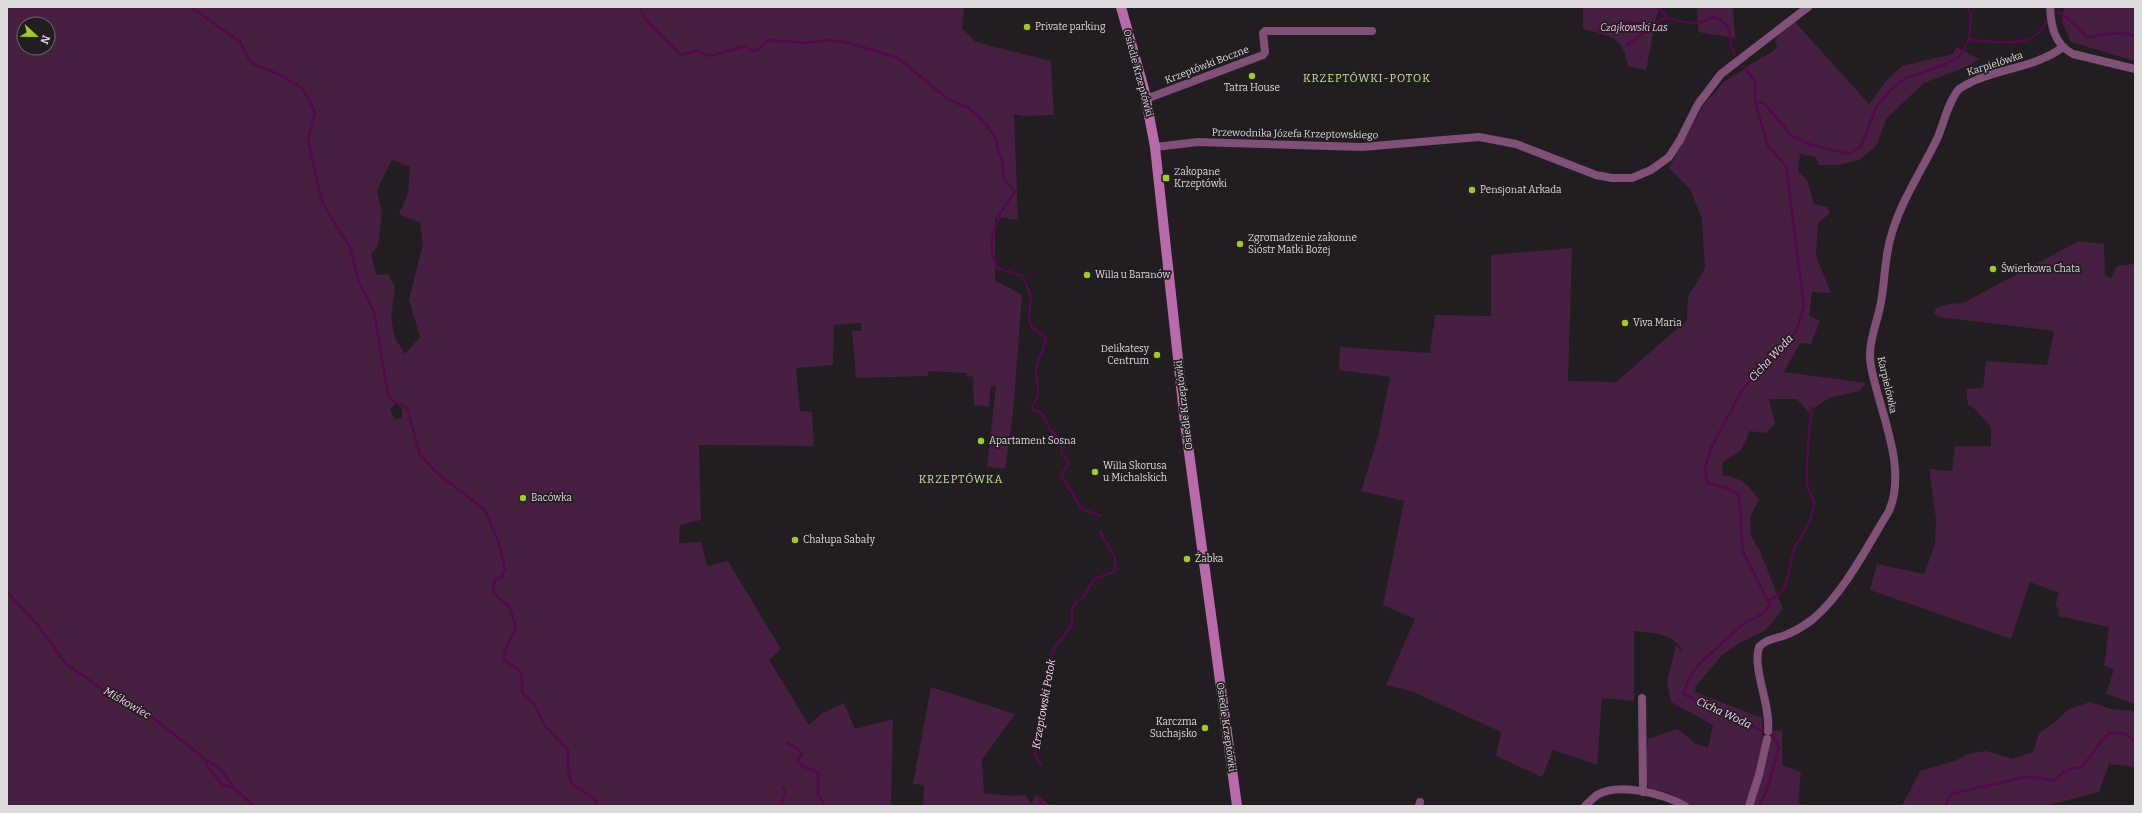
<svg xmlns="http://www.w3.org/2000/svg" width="2142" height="813" font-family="Bitter,serif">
  <rect width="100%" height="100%" fill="#211d20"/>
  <path fill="#471f41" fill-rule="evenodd" d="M 7,7 L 964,7 L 962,28 L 976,42 L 1051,61 L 1054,115 L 1024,116 L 1014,114 L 1018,220 L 995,217 L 995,280 L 1022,295 L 1013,413 L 1005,469 L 987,467 L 996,386 L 991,386 L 989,407 L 974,405 L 973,377 L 967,376 L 967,373 L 928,371 L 928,376 L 856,378 L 852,331 L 861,331 L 861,323 L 834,325 L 833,365 L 796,368 L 800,411 L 812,412 L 814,446 L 699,445 L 701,520 L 680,525 L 679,543 L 701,542 L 707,566 L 728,561 L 781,649 L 769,660 L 809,725 L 821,714 L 844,703 L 855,729 L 893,719 L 891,806 L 7,806 ZM 24,24 L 48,24 L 48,48 L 24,48 ZM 392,160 L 410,167 L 408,194 L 399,214 L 420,223 L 423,244 L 409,300 L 420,337 L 405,354 L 395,338 L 391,318 L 395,287 L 388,274 L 376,275 L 371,254 L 378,246 L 382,214 L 377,190 ZM 395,404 L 402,408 L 402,418 L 395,419 L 390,410 Z
    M 1583,7 L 1660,7 L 1657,14 L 1646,70 L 1628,66 C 1623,35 1609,36 1583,29 Z
    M 1697,7 L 1733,7 L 1735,38 L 1698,32 Z
    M 2064,7 L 2135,7 L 2135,61 L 2071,42 L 2062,22 Z
    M 1795,22 L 1869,104 L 1886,81 L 1902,66 L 1953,54 L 1956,47 L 1979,59 L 1966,67 L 1924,83 L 1887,118 L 1876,146 L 1859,160 L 1838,165 L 1819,165 L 1815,157 L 1800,154 L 1798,171 L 1807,180 L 1814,204 L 1828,207 L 1830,213 L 1818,223 L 1816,256 L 1831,293 L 1812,292 L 1809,315 L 1820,321 L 1811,344 L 1800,343 L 1784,372 L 1866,383 L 1859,391 L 1829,398 L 1808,412 L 1797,399 L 1769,399 L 1775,424 L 1766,433 L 1750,431 L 1741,450 L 1723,462 L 1722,475 C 1742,478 1748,484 1759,500 L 1750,517 L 1751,536 L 1760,551 L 1783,609 L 1766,630 L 1743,641 L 1722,655 L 1696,686 L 1695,692 L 1762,718 C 1764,747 1757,780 1744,806 L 1691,806 L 1669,793 L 1648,788 L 1645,768 L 1648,739 L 1678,729 L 1696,744 L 1708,748 L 1713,725 L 1671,702 L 1667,683 L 1676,645 L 1683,652 C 1675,633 1652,633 1634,631 L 1634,701 L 1602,698 L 1597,765 L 1553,750 L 1542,777 L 1496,756 L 1501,732 L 1411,691 L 1386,685 L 1415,619 L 1383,605 L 1404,501 L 1361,491 L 1378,437 L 1390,377 L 1339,370 L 1340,347 L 1430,353 L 1435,315 L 1491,316 L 1491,255 L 1572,248 L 1568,381 L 1616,382 L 1687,320 L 1688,297 L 1705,268 L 1702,219 L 1690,189 L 1669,168 L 1704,104 L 1724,82 L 1756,61 L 1772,52 L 1777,47 L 1775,39 Z
    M 2079,241 L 2104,244 L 2105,275 L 2111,278 L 2117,266 L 2134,264 L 2135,256 L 2135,704 L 2106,694 L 2114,669 L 2104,666 L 2109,627 L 2058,616 L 2059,608 L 2055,607 L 2059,593 L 2030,582 L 2011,639 L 1870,590 L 1877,564 L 1924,574 L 1935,544 L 1936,518 L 1929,469 L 1952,471 L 1955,446 L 1991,446 L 1991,427 L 1975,409 L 1968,405 L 1966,389 L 1983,388 L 1986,361 L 2047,365 L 2054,331 L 1939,317 L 1934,314 L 1936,308 L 1949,304 L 1963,303 Z
    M 931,687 L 1015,714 L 982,760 L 984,793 L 1011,796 L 1025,795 L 1031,804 L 1036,795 L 1051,806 L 923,806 L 924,785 L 913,784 Z
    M 2090,702 L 2111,709 L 2135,711 L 2135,767 L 2109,764 L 2099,792 L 2045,806 L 1902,806 L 1920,771 L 1955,761 L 1968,754 L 1986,751 L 2013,759 L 2033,752 L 2039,733 L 2054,723 L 2069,709 Z
    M 1782,730 L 1782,765 L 1801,772 L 1798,803 L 1805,806 L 1750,806 L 1768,748 L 1770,731 Z"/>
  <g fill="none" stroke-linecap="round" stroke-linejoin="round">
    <path stroke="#53094b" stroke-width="2.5" d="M 191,7 L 240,42 L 251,63 L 281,75 L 303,89 L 315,112 L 308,139 L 317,182 L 323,204 L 350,248 L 360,285 L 374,311 L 388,395 L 394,402 L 407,408 L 420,455 L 437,473 L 485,510 L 500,546 L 505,569 L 502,577 L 495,579 L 493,593 L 509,606 L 516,627 L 504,653 L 504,660 C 508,664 513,665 517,669 C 524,674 522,686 522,693 L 534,704 L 545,726 L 568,750 L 568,770 L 571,783 L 595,799 L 596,806
      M 639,7 L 646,20 L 681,55 L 696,51 L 711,56 L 745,46 L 752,51 L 757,50 L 769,40 L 805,43 L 829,40 L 849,43 L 898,58 L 949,100 L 969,108 L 986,124 L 996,139 L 998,150 L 1002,161 L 1004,179 L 1015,191 L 1000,213 L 992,238 L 992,253 L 997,268 L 1023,276 L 1031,298 L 1029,319 L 1031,326 L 1046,338 C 1045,349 1036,360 1036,371 C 1036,387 1043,390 1032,407 L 1034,411 L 1041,412 L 1051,431 L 1061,439 L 1062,453 L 1069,463 L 1061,475 L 1082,509 L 1101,516
      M 1655,7 L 1662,11 L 1667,18 C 1686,23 1695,26 1714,17 C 1737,27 1725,37 1735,54
      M 2058,12 C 2069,17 2077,28 2087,37 C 2103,36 2119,30 2135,36
      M 1597,31 L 1613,29 L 1625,22 L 1650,24 L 1667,18
      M 1969,39 C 1984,42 2012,44 2026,40 C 2037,37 2043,28 2048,19
      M 1627,45 L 1659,22
      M 1743,66 L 1755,81 L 1755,102
      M 7,592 L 37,624 L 66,664 L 111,695 L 147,713 L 205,759 L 208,768 L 223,785 L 234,788 L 254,806
      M 1769,600 C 1792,594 1787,562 1796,545 C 1803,533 1811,522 1814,506 C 1815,497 1807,492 1807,484 C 1806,458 1809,432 1812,407
      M 787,743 L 797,748 L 802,755 L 797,760 C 805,771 808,767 818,772 L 818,794 L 825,806
      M 205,760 L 218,766 L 234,787
      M 1041,764 L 1035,754 L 1038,732 L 1045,684 L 1053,650 L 1072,625 L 1072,609 L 1077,601 L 1083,598 L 1094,579 L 1114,572 C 1121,556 1105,545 1100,531
      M 1038,799 L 1043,806
      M 781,806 L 785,793 L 783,787
      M 1759,806 L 1766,793 L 1779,748 L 1773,736 L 1683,694 L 1690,676 L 1700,663 L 1743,624 L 1764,613 L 1770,605 L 1743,552 L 1739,494 L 1726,488 L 1707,483 L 1705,468 L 1711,448 L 1742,390 L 1796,332 L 1804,306 L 1786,166 L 1768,146 L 1755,102 L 1764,103 L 1792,136 L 1809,144 L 1845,153 L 1851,153 L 1861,146 L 1877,106 L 1891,89 L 1906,78 L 1946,64 L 1960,56 L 1969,39 L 1971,16 L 1968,7
      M 1945,806 L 1951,794 L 2026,777 C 2037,776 2044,780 2054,781 C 2063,771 2069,768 2082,767 L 2102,740 L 2110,733 L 2126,734 L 2135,741"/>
    <path stroke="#805077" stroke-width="8" d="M 2050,7 C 2051,26 2054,44 2073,54 L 2135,69
      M 1146,99 L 1263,55 L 1265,52 L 1263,33 L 1265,31 L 1372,31
      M 1155,147 L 1198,142 L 1362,147 L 1479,137 L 1516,144 L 1596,175 L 1612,178 L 1632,178 L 1651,170 L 1669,157 L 1680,140 L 1698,104 L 1721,74 L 1808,7
      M 1642,698 L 1643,792
      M 1768,731 C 1771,705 1752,669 1759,647 C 1766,639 1774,639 1783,636 C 1794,632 1804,626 1813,619 C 1844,593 1868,545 1889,511 C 1908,467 1879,411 1871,366 C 1867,346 1876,326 1880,307 C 1885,285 1884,262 1890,240 C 1899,204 1921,172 1937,139 C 1944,123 1948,102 1959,89 C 1990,68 2033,70 2063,47
      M 1419,806 L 1420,802
      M 1585,806 C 1589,802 1593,798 1597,795 C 1620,782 1664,794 1685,806
      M 1749,806 L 1759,775 L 1767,739"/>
    <path stroke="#b86aaa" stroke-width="10" d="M 1121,7 L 1144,89 L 1155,147 L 1185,423 L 1237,806"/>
  </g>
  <g fill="#a1c92a" stroke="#211d20" stroke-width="1.5">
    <circle cx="1027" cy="27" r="4"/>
    <circle cx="1252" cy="76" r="4"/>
    <rect x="1162" y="174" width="8" height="8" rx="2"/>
    <circle cx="1472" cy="190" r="4"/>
    <circle cx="1240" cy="244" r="4"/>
    <circle cx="1993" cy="269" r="4"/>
    <circle cx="1087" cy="275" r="4"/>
    <circle cx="1625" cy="323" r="4"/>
    <circle cx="1157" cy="355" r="4"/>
    <circle cx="981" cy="441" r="4"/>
    <circle cx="1095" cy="472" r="4"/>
    <circle cx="523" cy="498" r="4"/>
    <circle cx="795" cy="540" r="4"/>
    <circle cx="1187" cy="559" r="4"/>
    <circle cx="1205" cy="728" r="4"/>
  </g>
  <g text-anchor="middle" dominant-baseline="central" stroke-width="3.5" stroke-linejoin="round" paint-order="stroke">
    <g font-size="10" fill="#dedbdd" stroke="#211d20" text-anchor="start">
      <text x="1035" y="27">Private parking</text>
      <text x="1252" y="88" text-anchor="middle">Tatra House</text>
      <text x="1174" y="172">Zakopane<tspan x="1174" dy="12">Krzeptówki</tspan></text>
      <text x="1480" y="190">Pensjonat Arkada</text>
      <text x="1248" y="238">Zgromadzenie zakonne<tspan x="1248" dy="12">Sióstr Matki Bożej</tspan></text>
      <text x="2001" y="269">Świerkowa Chata</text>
      <text x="1095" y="275">Willa u Baranów</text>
      <text x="1633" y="323">Viva Maria</text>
      <text x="1149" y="349" text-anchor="end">Delikatesy<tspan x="1149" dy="12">Centrum</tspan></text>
      <text x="989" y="441">Apartament Sosna</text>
      <text x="1103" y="466">Willa Skorusa<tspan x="1103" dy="12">u Michalskich</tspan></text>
      <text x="531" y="498">Bacówka</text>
      <text x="803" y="540">Chałupa Sabały</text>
      <text x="1195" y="559">Żabka</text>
      <text x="1197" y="722" text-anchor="end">Karczma<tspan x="1197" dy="12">Suchajsko</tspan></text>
    </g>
    <g font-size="10" font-style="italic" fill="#fdbff1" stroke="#211d20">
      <text x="1634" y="28">Czajkowski Las</text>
    </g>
    <g font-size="10" fill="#dedbdd" stroke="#211d20">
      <text transform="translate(1995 64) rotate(-18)">Karpielówka</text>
      <text transform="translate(1207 65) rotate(-21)">Krzeptówki Boczne</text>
      <text transform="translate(1138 73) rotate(75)">Osiedle Krzeptówki</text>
      <text transform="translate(1295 134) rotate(1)">Przewodnika Józefa Krzeptowskiego</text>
      <text transform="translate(1887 385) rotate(77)">Karpielówka</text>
      <text transform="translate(1184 405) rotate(-97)">Osiedle Krzeptówki</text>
      <text transform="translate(1226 727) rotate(82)">Osiedle Krzeptówki</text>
    </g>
    <g font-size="11" letter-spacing="1" fill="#c7e096" stroke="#211d20">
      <text x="1367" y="78">KRZEPTÓWKI-POTOK</text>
      <text x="961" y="479">KRZEPTÓWKA</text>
    </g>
    <g font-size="11" font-style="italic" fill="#fdd3f4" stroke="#211d20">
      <text transform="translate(1771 358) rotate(-47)">Cicha Woda</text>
      <text transform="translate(127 703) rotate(30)">Miśkowiec</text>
      <text transform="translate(1044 704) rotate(-80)">Krzeptowski Potok</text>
      <text transform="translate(1724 713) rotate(25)">Cicha Woda</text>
    </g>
  </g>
  <rect width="2142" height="813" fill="none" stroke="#dedbdd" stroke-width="16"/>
  <g transform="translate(36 36) rotate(112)"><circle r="19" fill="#211d20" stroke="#6d696c"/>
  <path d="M0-3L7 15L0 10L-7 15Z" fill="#a1c92a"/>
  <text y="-6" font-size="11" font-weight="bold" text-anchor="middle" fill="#dedbdd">N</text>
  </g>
</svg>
